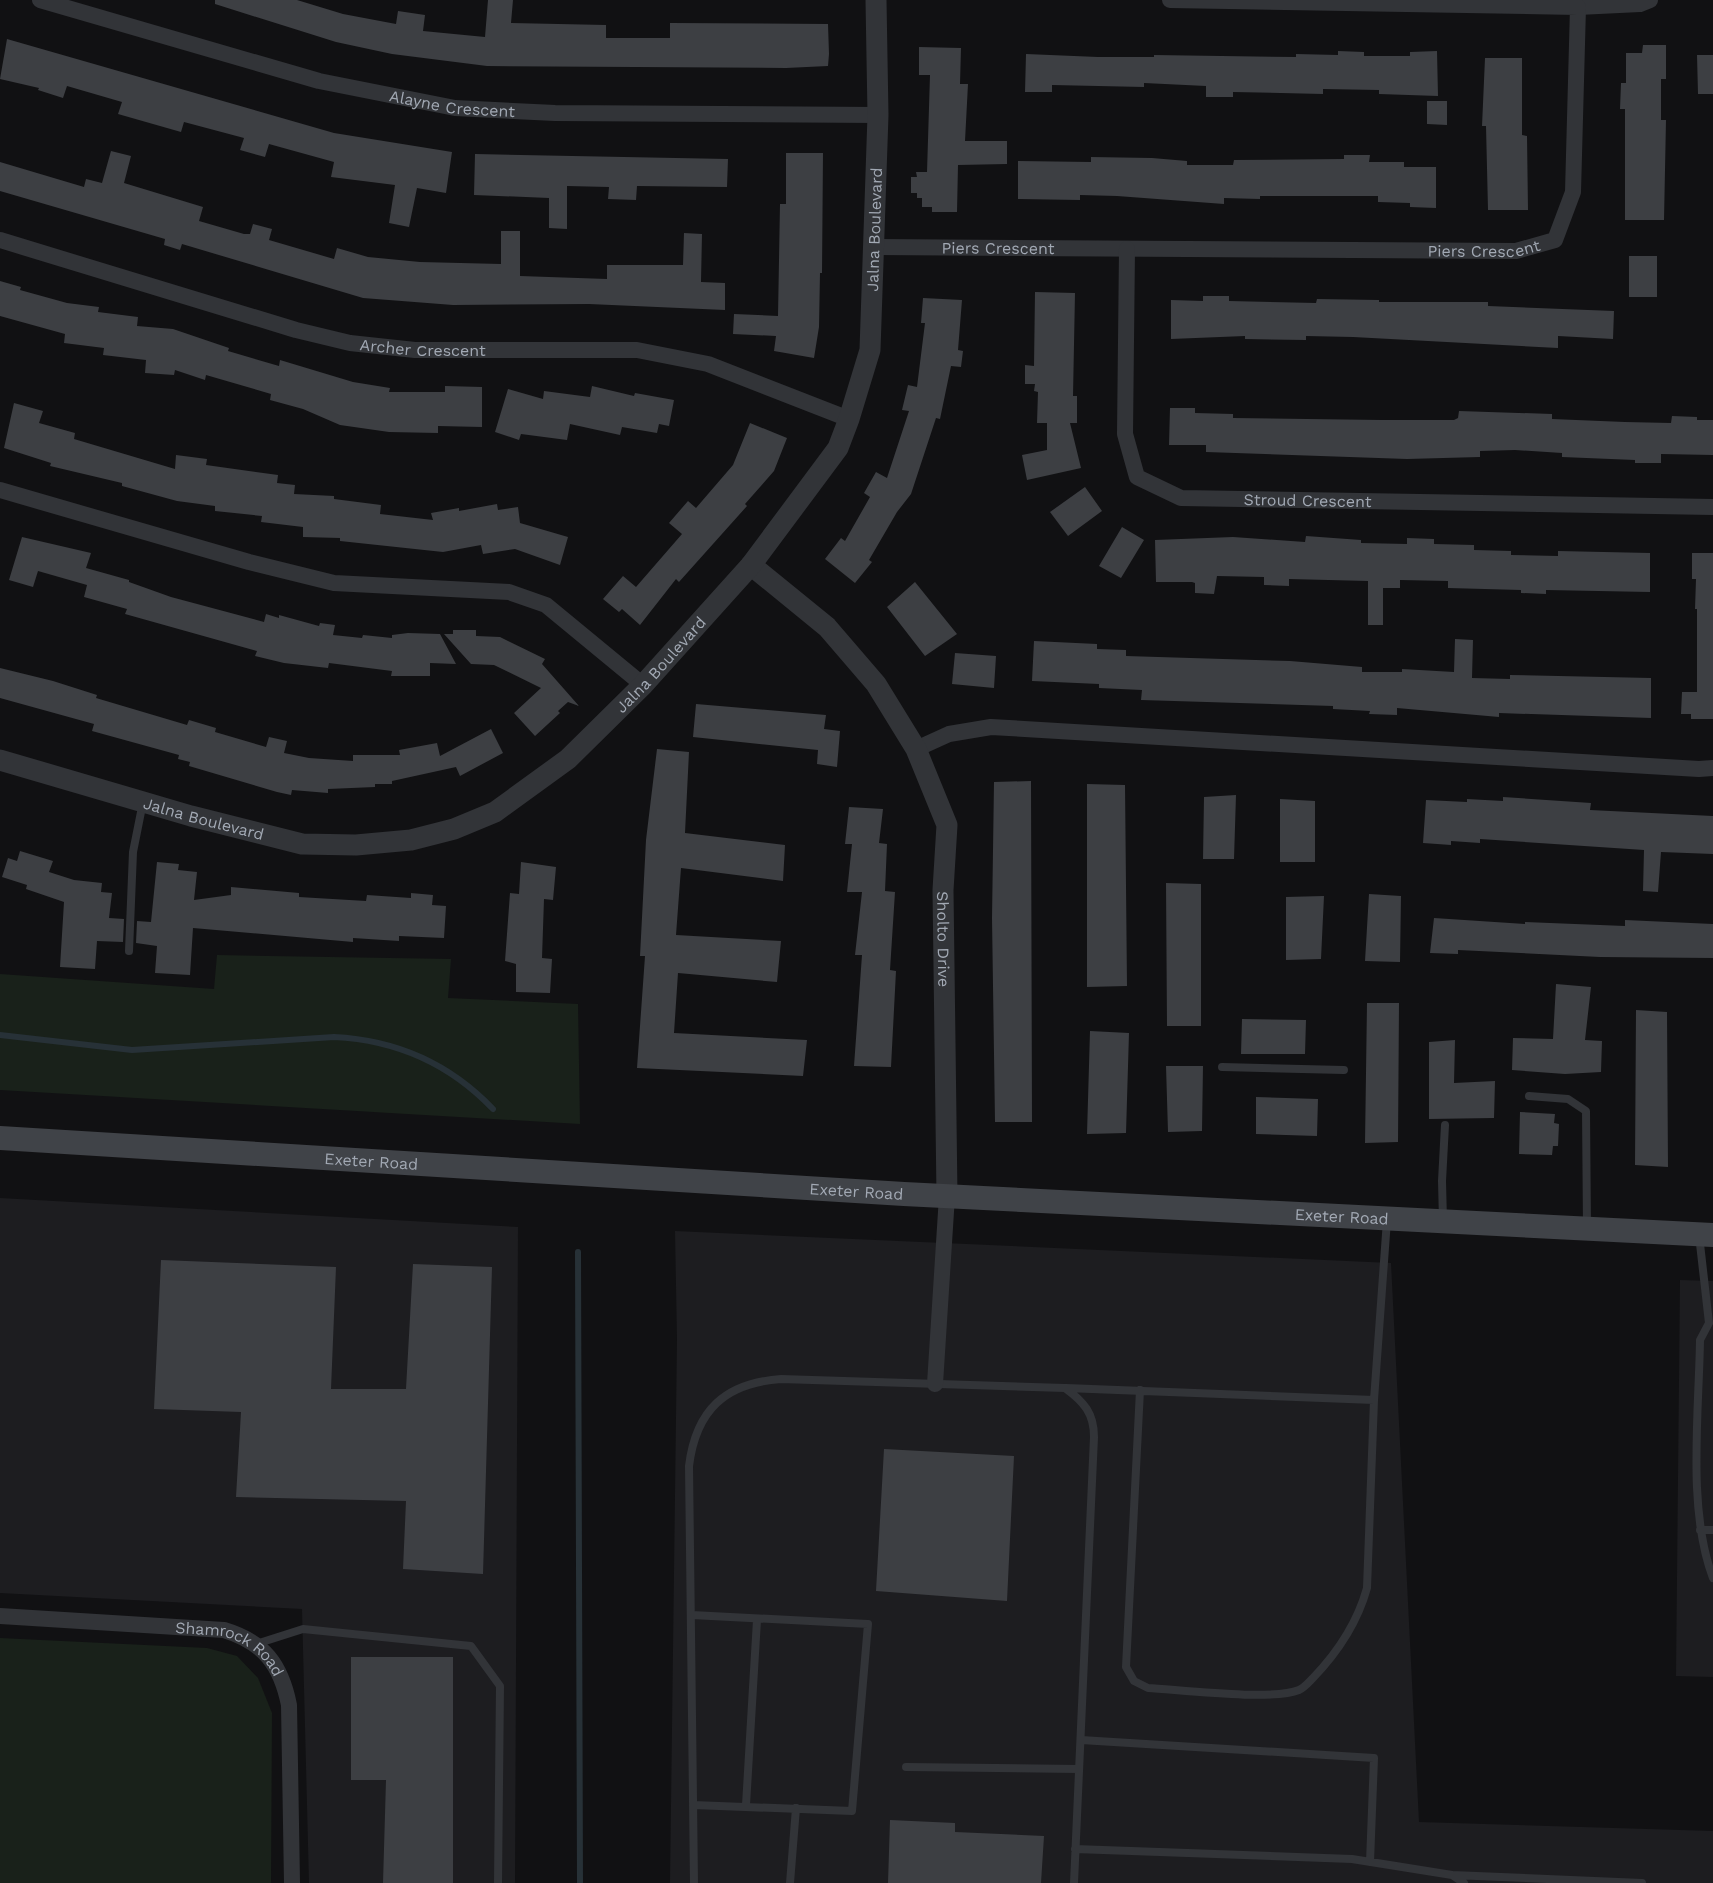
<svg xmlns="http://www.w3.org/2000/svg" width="1713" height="1883" font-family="'Work Sans',sans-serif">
  <rect width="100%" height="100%" fill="#111113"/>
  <path fill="#1d1d20" d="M 0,1198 L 518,1227 L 515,1883 L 309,1883 L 302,1609 L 0,1593 Z
    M 675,1231 L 1391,1263 L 1419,1822 L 1713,1831 L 1713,1883 L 670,1883 L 677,1339 Z
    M 1680,1280 L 1713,1281 L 1713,1677 L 1676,1676 Z"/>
  <path fill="#19211a" d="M 217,955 L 451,959 L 448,998 L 578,1004 L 580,1124 L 0,1090 L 0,974 L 214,989 Z
    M 0,1638 L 207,1648 L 237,1656 L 258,1678 L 272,1713 L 271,1883 L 0,1883 Z"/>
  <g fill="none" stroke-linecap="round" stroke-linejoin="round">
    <path stroke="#273137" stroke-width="6" d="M 0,1035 L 132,1050 L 334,1037 C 396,1040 450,1064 493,1109
      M 578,1252 L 580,1883"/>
  </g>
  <path fill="#3d3f43" d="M 215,0 L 297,0 L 343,14 L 396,24 L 398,11 L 425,15 L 423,31 L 485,37 L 488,0 L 513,0 L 511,23 L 606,25 L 606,38 L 670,38 L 670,23 L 828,24 L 829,54 L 828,66 L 786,68 L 487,66 L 392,54 L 336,42 L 215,4 Z
    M 7,39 L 334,133 L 452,152 L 446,193 L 417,188 L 409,227 L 389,223 L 395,185 L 331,177 L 334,162 L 269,144 L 265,157 L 240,150 L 244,138 L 184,122 L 181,132 L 118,114 L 122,102 L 67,86 L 63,98 L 38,90 L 39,88 L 0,79 Z
    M 1643,45 L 1666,45 L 1666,79 L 1661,79 L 1661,120 L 1666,120 L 1664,220 L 1625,220 L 1625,109 L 1620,109 L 1621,83 L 1626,83 L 1626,53 L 1642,53 Z
    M 919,47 L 961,48 L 960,84 L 968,84 L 965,141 L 1007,141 L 1007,164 L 958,165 L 957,212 L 932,212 L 932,207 L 922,207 L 922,198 L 917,198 L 917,193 L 911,193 L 911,177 L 917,177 L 916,172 L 927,172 L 930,75 L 919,75 Z
    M 1338,51 L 1364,52 L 1364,56 L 1410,56 L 1410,52 L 1437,51 L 1438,96 L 1379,94 L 1379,90 L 1323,89 L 1323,94 L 1233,92 L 1233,97 L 1206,97 L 1206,86 L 1144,83 L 1144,87 L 1052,85 L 1052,92 L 1025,92 L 1026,54 L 1098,57 L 1154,57 L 1154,55 L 1296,57 L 1296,54 L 1338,55 Z
    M 1697,55 L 1713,55 L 1713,94 L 1698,94 Z
    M 1485,58 L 1522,58 L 1522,135 L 1527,136 L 1528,210 L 1488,210 L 1486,126 L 1482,126 Z
    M 1427,101 L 1447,101 L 1447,125 L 1427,124 Z
    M 111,151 L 131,156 L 124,183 L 203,207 L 199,221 L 244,234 L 250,234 L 253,224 L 272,229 L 269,240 L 334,259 L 337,248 L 368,257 L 420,262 L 501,264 L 501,231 L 520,231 L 520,276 L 607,279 L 607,265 L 683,265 L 684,233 L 702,234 L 701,282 L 725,283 L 725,310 L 589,304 L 453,305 L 363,298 L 182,244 L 180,250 L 164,245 L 165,239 L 0,191 L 0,162 L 84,187 L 86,179 L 102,183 Z
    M 786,153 L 823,153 L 822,273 L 820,273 L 819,327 L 814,358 L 774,351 L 776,336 L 733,334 L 734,314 L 778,316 L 780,204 L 786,204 Z
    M 475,154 L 728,159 L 727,187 L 637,186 L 636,200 L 608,199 L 609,187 L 567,186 L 567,229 L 549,228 L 549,198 L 474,195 Z
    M 1344,155 L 1370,155 L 1369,162 L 1404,162 L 1404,167 L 1436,167 L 1436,208 L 1410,207 L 1410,203 L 1378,202 L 1378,196 L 1260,196 L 1260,199 L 1224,198 L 1224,204 L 1117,196 L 1080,195 L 1080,200 L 1018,199 L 1018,161 L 1091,162 L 1091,157 L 1152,158 L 1187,161 L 1187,165 L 1233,165 L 1234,160 L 1344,159 Z
    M 1629,256 L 1657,256 L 1657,297 L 1629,297 Z
    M 0,281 L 21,287 L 20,290 L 67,303 L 99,307 L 98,312 L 138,317 L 137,326 L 173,329 L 229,348 L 228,351 L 279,366 L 280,360 L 353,382 L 390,388 L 389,392 L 445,392 L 445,386 L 482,387 L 482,427 L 438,426 L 438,433 L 389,432 L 340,425 L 303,409 L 270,400 L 271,394 L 206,375 L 205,380 L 175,370 L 174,375 L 145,373 L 146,360 L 103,355 L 104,348 L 64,343 L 65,334 L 0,316 Z
    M 1035,292 L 1075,293 L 1073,396 L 1077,396 L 1077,423 L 1070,423 L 1081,468 L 1027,480 L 1022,455 L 1047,450 L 1047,423 L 1037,423 L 1038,392 L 1034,391 L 1035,384 L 1025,384 L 1025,365 L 1034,366 Z
    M 1203,296 L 1229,296 L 1229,301 L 1316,303 L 1317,299 L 1379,300 L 1379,302 L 1488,302 L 1488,306 L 1614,311 L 1613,339 L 1558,336 L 1558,348 L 1353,337 L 1306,336 L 1306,340 L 1245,339 L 1245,336 L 1171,339 L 1171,300 L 1203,301 Z
    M 923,298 L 962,300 L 958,350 L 963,351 L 961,367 L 951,366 L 940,419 L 936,418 L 911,494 L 897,512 L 869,560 L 872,562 L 855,583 L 825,559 L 841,538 L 845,541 L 870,497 L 864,493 L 876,472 L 887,478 L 909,411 L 902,410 L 908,385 L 917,387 L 925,323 L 921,323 Z
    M 592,386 L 634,396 L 635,393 L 674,400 L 669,426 L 659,424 L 657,433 L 622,427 L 620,435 L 570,424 L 567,440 L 521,434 L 519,440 L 495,432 L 508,389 L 543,399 L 544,391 L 590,397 Z
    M 14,403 L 43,411 L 39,423 L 75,433 L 74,439 L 175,469 L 176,455 L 207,459 L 206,465 L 278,475 L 277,483 L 295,485 L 294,494 L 334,496 L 334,499 L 381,505 L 380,514 L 433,520 L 431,513 L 459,508 L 459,511 L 497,504 L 498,510 L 518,507 L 520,523 L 568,537 L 560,565 L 515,549 L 483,554 L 481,545 L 443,552 L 340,541 L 340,538 L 303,537 L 303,527 L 261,522 L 262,516 L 215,511 L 215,506 L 177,501 L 122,486 L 122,483 L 50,466 L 51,463 L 4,448 Z
    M 1170,408 L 1195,408 L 1195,413 L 1233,414 L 1233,418 L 1382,420 L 1454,420 L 1458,418 L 1459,411 L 1552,414 L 1552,419 L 1625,422 L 1671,423 L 1672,416 L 1697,417 L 1697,420 L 1713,420 L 1713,455 L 1661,454 L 1661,463 L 1635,463 L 1635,460 L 1562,457 L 1562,453 L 1515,450 L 1480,451 L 1480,457 L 1407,459 L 1206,452 L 1206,445 L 1169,445 Z
    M 750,423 L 787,438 L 774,471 L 745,504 L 747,506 L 679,582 L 676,579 L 640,625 L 622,609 L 619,612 L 603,599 L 623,576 L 636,587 L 682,534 L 669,523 L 688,501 L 696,508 L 733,465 Z
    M 1085,487 L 1102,511 L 1068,536 L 1050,512 Z
    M 1122,527 L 1144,540 L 1121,578 L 1099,566 Z
    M 1306,536 L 1361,540 L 1361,543 L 1407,544 L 1407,538 L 1434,539 L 1434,544 L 1474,545 L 1474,550 L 1511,551 L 1511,555 L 1558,556 L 1558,551 L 1650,553 L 1650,592 L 1546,590 L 1546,594 L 1521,593 L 1521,590 L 1448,588 L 1448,581 L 1400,580 L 1400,588 L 1383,588 L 1383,625 L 1368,625 L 1368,581 L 1289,579 L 1289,586 L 1264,585 L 1264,577 L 1217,576 L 1214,594 L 1195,593 L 1195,583 L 1192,582 L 1156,582 L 1155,540 L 1233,537 L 1305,542 Z
    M 22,537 L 91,553 L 86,568 L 129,580 L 129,582 L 171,597 L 264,622 L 266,614 L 279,618 L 279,615 L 319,626 L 320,623 L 335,625 L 333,635 L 362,638 L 363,635 L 392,638 L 392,635 L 408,633 L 440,634 L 456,664 L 430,663 L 430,676 L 391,676 L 392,671 L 329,663 L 328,668 L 284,663 L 255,656 L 257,651 L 125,614 L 127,609 L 84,597 L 87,585 L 38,571 L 33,587 L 9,580 Z
    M 1692,553 L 1713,553 L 1713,719 L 1691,719 L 1691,714 L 1681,714 L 1682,692 L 1697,692 L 1697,609 L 1695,609 L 1696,579 L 1692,579 Z
    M 915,582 L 957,634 L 925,656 L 887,607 Z
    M 453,630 L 476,630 L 476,636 L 500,637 L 545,659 L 542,664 L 579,706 L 568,702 L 558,711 L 560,713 L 535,736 L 514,713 L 541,688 L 494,665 L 471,664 L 444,634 L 453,634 Z
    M 1455,639 L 1473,640 L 1472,678 L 1510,679 L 1510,675 L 1651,678 L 1651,718 L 1499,713 L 1499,717 L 1397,708 L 1397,715 L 1369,714 L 1370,711 L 1333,709 L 1333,706 L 1141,700 L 1142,690 L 1099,688 L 1099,684 L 1032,681 L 1034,641 L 1097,644 L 1097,649 L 1126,650 L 1126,656 L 1290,661 L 1362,667 L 1362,672 L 1402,672 L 1402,669 L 1454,672 Z
    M 955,653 L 996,656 L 994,688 L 952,684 Z
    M 0,668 L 53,681 L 97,695 L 96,698 L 187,725 L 189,720 L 216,728 L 215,732 L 266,747 L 269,737 L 287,741 L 284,753 L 309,758 L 353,761 L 353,755 L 400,755 L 399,750 L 437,743 L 440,756 L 491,729 L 503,753 L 460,776 L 456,767 L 392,781 L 392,784 L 375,784 L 375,787 L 328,789 L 328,793 L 292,790 L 291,795 L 277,792 L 189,766 L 190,762 L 178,759 L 179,755 L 92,731 L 94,724 L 0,698 Z
    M 696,704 L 826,715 L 824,729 L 840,731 L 837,767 L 817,764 L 818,750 L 693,737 Z
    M 657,749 L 689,752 L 685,833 L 785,845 L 783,881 L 681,868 L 676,935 L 781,941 L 777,982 L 678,973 L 674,1033 L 807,1040 L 803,1076 L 637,1068 L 645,956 L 640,956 L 646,840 Z
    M 1031,781 L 1032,1122 L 995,1122 L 992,918 L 994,782 Z
    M 1087,784 L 1125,785 L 1127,986 L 1087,987 Z
    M 1236,795 L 1234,859 L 1203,859 L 1204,797 Z
    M 1503,797 L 1591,803 L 1590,810 L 1713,816 L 1713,854 L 1661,852 L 1658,892 L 1643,891 L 1644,850 L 1480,839 L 1480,843 L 1451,841 L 1451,845 L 1423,843 L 1426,800 L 1467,802 L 1467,799 L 1503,801 Z
    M 1280,799 L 1315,801 L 1315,862 L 1280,862 Z
    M 849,807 L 883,809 L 879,843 L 887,844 L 885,891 L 895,892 L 890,970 L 896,971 L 891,1067 L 854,1066 L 862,955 L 855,955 L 862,892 L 847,892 L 852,844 L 845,844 Z
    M 20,851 L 53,861 L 49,872 L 74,880 L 102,883 L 101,892 L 112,893 L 109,918 L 124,919 L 123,942 L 97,941 L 95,969 L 60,967 L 64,902 L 26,889 L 27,885 L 2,877 L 8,858 L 17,861 Z
    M 157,862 L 179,864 L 178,870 L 197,872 L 194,900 L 231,895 L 231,887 L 299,893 L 299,897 L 366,901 L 367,895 L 411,898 L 411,893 L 433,895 L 432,905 L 446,906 L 444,938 L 399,936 L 399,941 L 353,938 L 353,942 L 193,928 L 190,975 L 155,973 L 157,946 L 136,943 L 137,921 L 151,922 Z
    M 521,862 L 556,867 L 553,900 L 544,899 L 542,958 L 552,959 L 550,993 L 516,992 L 516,964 L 505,961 L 510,893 L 519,894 Z
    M 1166,883 L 1201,884 L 1201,1026 L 1167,1026 Z
    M 1369,894 L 1401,896 L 1400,962 L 1365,961 Z
    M 1324,896 L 1321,959 L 1286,960 L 1286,897 Z
    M 1434,918 L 1525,924 L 1525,922 L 1625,926 L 1625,920 L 1713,924 L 1713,958 L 1600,957 L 1458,950 L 1458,954 L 1430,953 Z
    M 1556,984 L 1591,987 L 1585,1040 L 1602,1041 L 1601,1072 L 1565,1074 L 1512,1070 L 1513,1038 L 1553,1039 Z
    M 1367,1003 L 1399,1003 L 1398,1142 L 1365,1143 Z
    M 1636,1010 L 1667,1012 L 1668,1167 L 1635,1165 Z
    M 1242,1019 L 1306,1020 L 1305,1054 L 1241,1054 Z
    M 1090,1031 L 1129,1033 L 1126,1133 L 1087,1134 Z
    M 1455,1040 L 1454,1083 L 1495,1081 L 1494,1118 L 1429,1119 L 1429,1042 Z
    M 1166,1066 L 1203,1066 L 1202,1131 L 1168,1132 Z
    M 1256,1097 L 1318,1099 L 1317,1136 L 1256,1134 Z
    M 1520,1112 L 1555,1114 L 1554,1123 L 1559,1124 L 1558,1146 L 1553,1146 L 1552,1155 L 1519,1154 Z
    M 161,1260 L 336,1267 L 331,1389 L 406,1389 L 413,1264 L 492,1267 L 483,1574 L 403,1569 L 406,1501 L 236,1497 L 241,1412 L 154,1409 Z
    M 884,1449 L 1014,1456 L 1007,1601 L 876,1591 Z
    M 351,1657 L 453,1657 L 453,1883 L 383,1883 L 386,1780 L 351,1780 Z
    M 890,1820 L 955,1823 L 955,1832 L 1044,1836 L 1041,1883 L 888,1883 Z"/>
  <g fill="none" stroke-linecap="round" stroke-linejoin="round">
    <path stroke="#323438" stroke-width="8" d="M 129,951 L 133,852 L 143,802
      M 1222,1067 L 1344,1070
      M 1529,1096 L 1568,1099 L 1586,1111 L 1587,1228
      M 1443,1221 L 1442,1181 L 1445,1125
      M 1699,1235 L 1709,1323 L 1700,1340 C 1699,1412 1687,1510 1713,1578
      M 1066,1388 L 1374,1400
      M 1140,1390 L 1126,1667 L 1134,1681 L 1148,1688 C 1182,1690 1272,1701 1299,1690 C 1304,1688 1309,1682 1313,1678 C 1338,1652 1357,1624 1367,1588 L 1374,1400 L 1387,1220
      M 1700,1530 L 1713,1530
      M 692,1615 L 868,1624 L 852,1811 L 693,1805
      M 256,1644 L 303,1629 L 471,1646 L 500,1686 L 498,1883
      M 1081,1740 L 1374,1758 L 1370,1862
      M 906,1767 L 1079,1769
      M 746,1805 L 757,1620
      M 1075,1849 L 1352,1859 L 1452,1875 L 1464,1883
      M 1452,1875 L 1642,1883
      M 694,1883 L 689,1466 C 696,1410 725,1383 781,1379 L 1065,1388 C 1084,1402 1094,1413 1094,1437 L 1074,1883
      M 790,1883 L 796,1808"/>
    <g stroke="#323438" stroke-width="16">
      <path id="s1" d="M 40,0 L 319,81 L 455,108 L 555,113 L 878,115"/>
      <path d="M 1578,7 L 1640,4 L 1650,0"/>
      <path id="s2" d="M 0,240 L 296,330 L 350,343 L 415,350 L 637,350 L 708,364 L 849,419"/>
      <path id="s3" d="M 875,247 L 1516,251 L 1555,240 L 1573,192 L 1578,7 L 1170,0"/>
      <path id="s4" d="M 1127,249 L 1125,434 L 1137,477 L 1181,498 L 1713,507"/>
      <path d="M 0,490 L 249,562 L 334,583 L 509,592 L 546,605 L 643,685"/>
      <path d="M 916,749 L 949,734 L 991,727 L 1699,769 L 1713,768"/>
      <path d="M 935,1384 L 947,1196"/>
      <path id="s5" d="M 0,1616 L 224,1630 C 264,1642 281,1665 289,1705 L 292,1883"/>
    </g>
    <g stroke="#323438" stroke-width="21">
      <path id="s6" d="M 751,565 L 827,627 L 876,684 L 916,749 L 947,825 L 943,890 L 947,1196"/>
      <path id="s7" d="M 0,760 L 191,816 L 302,844 L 356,845 L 411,840 L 454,829 L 495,812 L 568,759 L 643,685 L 751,565 L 838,448 L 849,419 L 870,350 L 878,115 L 876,0"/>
    </g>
    <path stroke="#404348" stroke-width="24" id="s8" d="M 0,1138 L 904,1194 L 1713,1235"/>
  </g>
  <g text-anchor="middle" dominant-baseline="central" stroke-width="6" stroke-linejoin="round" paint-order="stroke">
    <g font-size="16" fill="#a2a9b4" stroke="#0c0c0e">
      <text stroke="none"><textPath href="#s1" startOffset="426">Alayne Crescent</textPath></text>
      <text stroke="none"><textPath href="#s7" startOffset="1238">Jalna Boulevard</textPath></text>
      <text stroke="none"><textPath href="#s3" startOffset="609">Piers Crescent</textPath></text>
      <text stroke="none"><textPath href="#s3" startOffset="123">Piers Crescent</textPath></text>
      <text stroke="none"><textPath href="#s2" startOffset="438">Archer Crescent</textPath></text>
      <text stroke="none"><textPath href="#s4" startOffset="405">Stroud Crescent</textPath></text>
      <text stroke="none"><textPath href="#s7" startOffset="734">Jalna Boulevard</textPath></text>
      <text stroke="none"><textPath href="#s7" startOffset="212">Jalna Boulevard</textPath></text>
      <text stroke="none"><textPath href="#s6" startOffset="446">Sholto Drive</textPath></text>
      <text stroke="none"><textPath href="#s8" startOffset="372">Exeter Road</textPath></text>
      <text stroke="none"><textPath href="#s8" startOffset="858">Exeter Road</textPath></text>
      <text stroke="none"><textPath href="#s8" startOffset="1344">Exeter Road</textPath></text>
      <text stroke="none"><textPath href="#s5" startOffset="237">Shamrock Road</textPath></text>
    </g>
  </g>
</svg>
